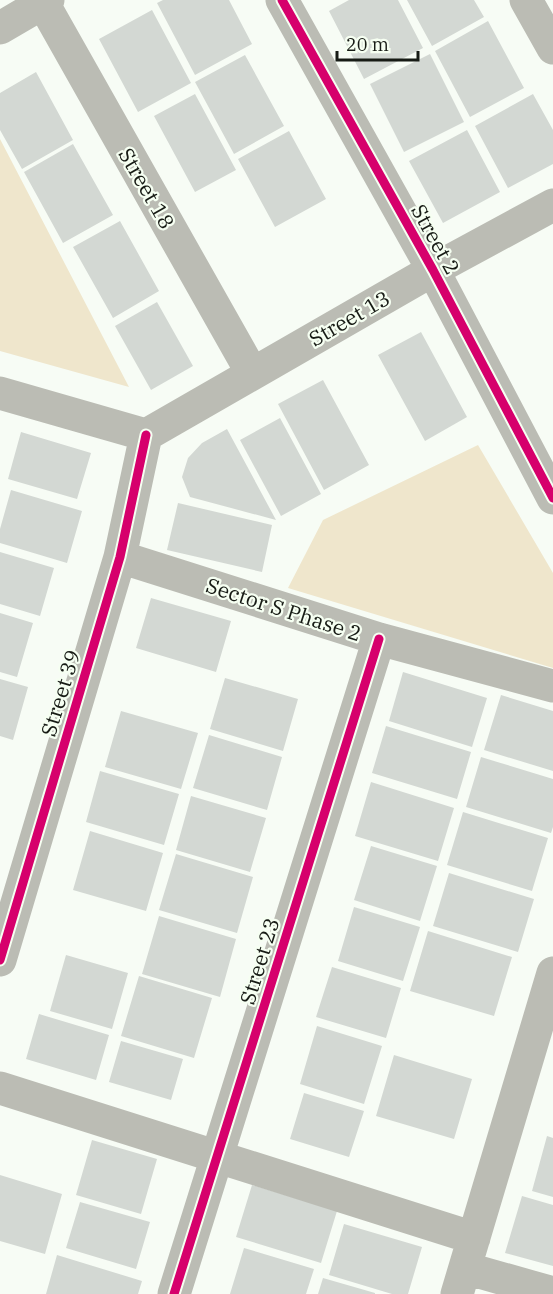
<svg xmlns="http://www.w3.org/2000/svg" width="553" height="1294" font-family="'IBM Plex Serif',serif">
  <rect width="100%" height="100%" fill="#f7fcf5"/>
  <path fill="#efe6cc" d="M 0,139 L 129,387 L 0,351 Z
    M 478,445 L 553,573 L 553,668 L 288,588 L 323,520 Z"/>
  <path fill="#d3d8d3" d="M 163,0 L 229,0 L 252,44 L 195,75 L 157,3 Z
    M 349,0 L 398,0 L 423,48 L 364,79 L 329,11 Z
    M 407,0 L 474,0 L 484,17 L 432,46 Z
    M 152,10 L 191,83 L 138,112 L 99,39 Z
    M 488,21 L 524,88 L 470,117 L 435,51 Z
    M 430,54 L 464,122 L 404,152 L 370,84 Z
    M 245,55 L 284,126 L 234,154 L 195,82 Z
    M 36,72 L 73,140 L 22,169 L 0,130 L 0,93 Z
    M 195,94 L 236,170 L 195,192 L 154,116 Z
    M 533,94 L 553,130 L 553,164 L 508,188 L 475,126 Z
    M 467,130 L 500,192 L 443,223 L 409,161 Z
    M 289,131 L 326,199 L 275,227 L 238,159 Z
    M 73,144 L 113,215 L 63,243 L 24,172 Z
    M 120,221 L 159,291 L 113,318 L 73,247 Z
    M 157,302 L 193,366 L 151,390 L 115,326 Z
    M 421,332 L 467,417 L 425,441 L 378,355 Z
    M 323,380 L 369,465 L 324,490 L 278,404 Z
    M 280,418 L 321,494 L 281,516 L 240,440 Z
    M 227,429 L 276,520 L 190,497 L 182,477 L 188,458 L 202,443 Z
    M 21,432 L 91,453 L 77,499 L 8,479 Z
    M 11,490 L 82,511 L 67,563 L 0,543 L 0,529 Z
    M 178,503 L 272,525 L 262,572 L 167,550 Z
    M 0,552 L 54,568 L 40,616 L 0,604 Z
    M 151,598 L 231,621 L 216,672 L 136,648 Z
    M 0,613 L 33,623 L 17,677 L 0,672 Z
    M 403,672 L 487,698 L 472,747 L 389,721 Z
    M 225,678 L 298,699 L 283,751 L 210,729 Z
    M 0,679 L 28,687 L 13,740 L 0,736 Z
    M 501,695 L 553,711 L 553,771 L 484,750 Z
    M 121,711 L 198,733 L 181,789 L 105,767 Z
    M 386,726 L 471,752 L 457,799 L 372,773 Z
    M 209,735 L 282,757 L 267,810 L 193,788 Z
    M 481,757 L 553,779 L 553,827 L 551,833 L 466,807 Z
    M 100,771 L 179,794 L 164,845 L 86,822 Z
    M 371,782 L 454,808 L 438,861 L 355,836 Z
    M 191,796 L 266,818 L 250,872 L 176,850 Z
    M 463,812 L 548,838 L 532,891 L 447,865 Z
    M 90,831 L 163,853 L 146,911 L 73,890 Z
    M 371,846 L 437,866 L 420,921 L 354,900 Z
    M 176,854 L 253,877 L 237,933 L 159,910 Z
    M 449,873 L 534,899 L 518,952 L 433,926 Z
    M 354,907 L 420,927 L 403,981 L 338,961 Z
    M 159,916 L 236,939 L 220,997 L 142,974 Z
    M 428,931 L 512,957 L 494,1016 L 410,991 Z
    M 66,955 L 128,973 L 112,1029 L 50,1011 Z
    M 332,967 L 401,988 L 386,1038 L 316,1017 Z
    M 139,976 L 212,998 L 194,1058 L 121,1036 Z
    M 39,1014 L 109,1035 L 96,1080 L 26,1059 Z
    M 317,1026 L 382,1046 L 364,1104 L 300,1084 Z
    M 121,1041 L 183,1059 L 171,1100 L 109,1082 Z
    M 394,1055 L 472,1079 L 454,1139 L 376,1116 Z
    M 304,1093 L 364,1111 L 349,1157 L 290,1139 Z
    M 547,1136 L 553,1138 L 553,1197 L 532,1191 Z
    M 92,1140 L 157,1159 L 141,1214 L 76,1195 Z
    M 0,1175 L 62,1194 L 45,1254 L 0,1241 Z
    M 252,1185 L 337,1211 L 321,1263 L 236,1237 Z
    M 522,1196 L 553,1205 L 553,1266 L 505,1253 Z
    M 80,1202 L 150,1222 L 136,1269 L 66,1248 Z
    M 344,1224 L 422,1247 L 408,1294 L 392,1294 L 329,1275 Z
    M 244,1248 L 314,1269 L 306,1294 L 230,1294 Z
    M 57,1255 L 142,1281 L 138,1294 L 46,1294 Z
    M 323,1278 L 375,1293 L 375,1294 L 318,1294 Z"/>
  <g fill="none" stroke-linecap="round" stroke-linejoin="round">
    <path stroke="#bbbcb4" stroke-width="33" d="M 282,0 L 433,270 L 553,498
      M 526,0 L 553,48
      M 43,3 L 252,373
      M 0,28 L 48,0
      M 0,393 L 146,435
      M 146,435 L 433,270 L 553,205
      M 120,557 L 379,639 L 553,686
      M 0,960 L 120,557 L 146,435
      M 0,1088 L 474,1238
      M 465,1268 L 553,1293
      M 174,1294 L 379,639
      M 457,1294 L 553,973"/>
    <defs>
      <path id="cycleway" d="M 282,0 L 433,270 L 553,498
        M 0,960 L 120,557 L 146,435
        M 174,1294 L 379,639"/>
    </defs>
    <use href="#cycleway" stroke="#f6fff2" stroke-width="13"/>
    <use href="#cycleway" stroke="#d6006c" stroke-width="9"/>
  </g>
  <g text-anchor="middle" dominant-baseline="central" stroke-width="4.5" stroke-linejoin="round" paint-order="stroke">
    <g font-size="21" fill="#171b15" stroke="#f6fff2">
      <text transform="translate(147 188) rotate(60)">Street 18</text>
      <text transform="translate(436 239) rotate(61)">Street 2</text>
      <text transform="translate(349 318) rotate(-30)">Street 13</text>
      <text transform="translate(284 609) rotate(18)">Sector S Phase 2</text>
      <text transform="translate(60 693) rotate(-73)">Street 39</text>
      <text transform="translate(259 961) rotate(-73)">Street 23</text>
    </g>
  </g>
  <path d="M337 51v9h81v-9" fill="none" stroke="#171b15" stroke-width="3"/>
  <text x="346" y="51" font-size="18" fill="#171b15" stroke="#f6fff2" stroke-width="4.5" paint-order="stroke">20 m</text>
</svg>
